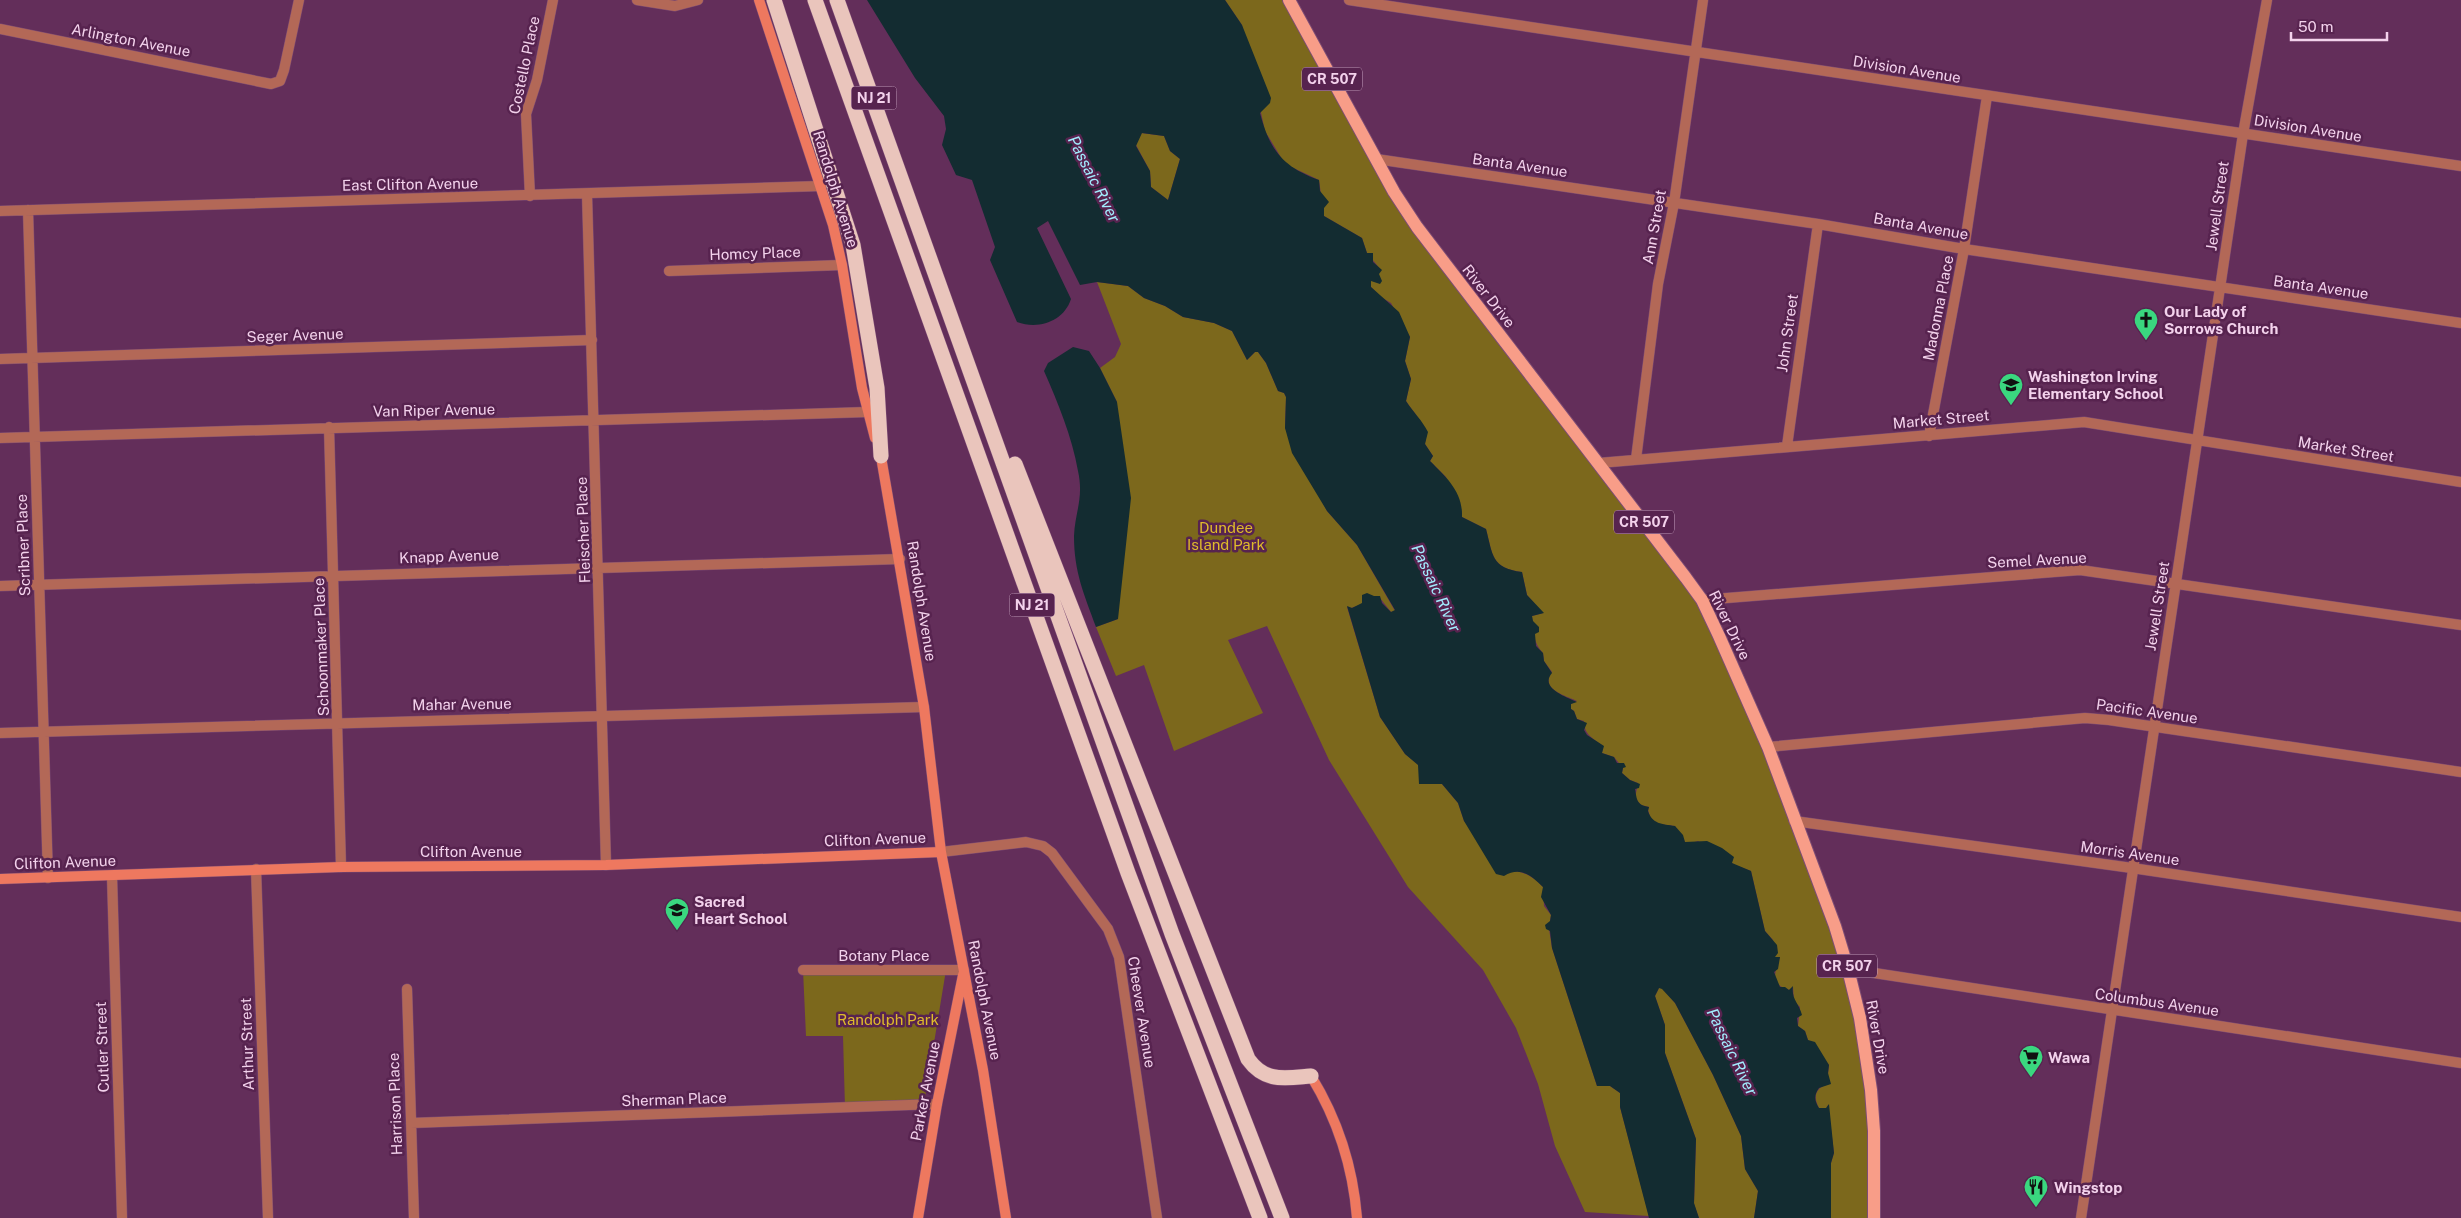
<svg xmlns="http://www.w3.org/2000/svg" width="2461" height="1218" font-family="'Public Sans',sans-serif">
  <rect width="100%" height="100%" fill="#632e5a"/>
  <path fill="#7c681c" d="M 1225,0 L 1289,0 L 1438,256 L 1702,600 L 1768,747 L 1848,969 L 1873,1117 L 1871,1218 L 1831,1218 L 1831,1163 L 1834,1153 L 1828,1105 L 1827,1108 L 1819,1108 C 1813,1097 1815,1089 1827,1084 L 1829,1065 L 1808,1040 L 1805,1031 L 1798,1026 L 1800,1007 L 1794,1001 L 1793,987 L 1789,990 C 1769,984 1775,972 1780,957 L 1775,957 L 1773,940 L 1765,931 L 1751,871 L 1735,865 L 1698,841 L 1689,844 L 1685,842 L 1675,826 L 1659,824 L 1651,819 L 1648,810 L 1649,807 L 1641,805 L 1635,798 L 1638,783 L 1630,780 L 1622,773 L 1623,768 L 1614,757 L 1602,753 L 1603,746 C 1593,738 1584,735 1584,721 L 1577,719 L 1574,711 L 1571,709 L 1571,704 L 1577,701 C 1566,696 1539,689 1552,672 L 1544,661 L 1543,653 C 1533,643 1533,630 1532,616 L 1543,613 L 1527,595 L 1522,572 C 1491,568 1493,555 1486,529 L 1462,517 L 1446,477 L 1430,461 L 1433,456 L 1425,444 C 1428,423 1416,417 1406,401 L 1411,379 L 1405,361 L 1410,337 L 1391,303 L 1381,297 L 1371,287 L 1371,281 L 1381,270 L 1367,253 L 1362,238 L 1324,216 L 1319,180 L 1285,164 L 1265,131 L 1242,25 Z
    M 1141,133 L 1164,136 L 1170,151 L 1180,159 L 1168,200 L 1151,187 L 1150,171 L 1136,145 Z
    M 1097,282 L 1128,286 L 1144,298 L 1165,306 L 1183,317 L 1214,323 L 1232,331 L 1247,360 L 1255,352 L 1258,352 L 1266,363 L 1278,391 L 1284,393 L 1286,397 L 1285,428 L 1327,511 L 1357,545 L 1395,611 L 1391,612 L 1380,598 L 1351,608 L 1347,607 L 1380,717 L 1405,754 L 1442,784 L 1458,803 L 1464,821 L 1512,871 C 1526,872 1533,877 1543,887 L 1544,906 L 1551,915 L 1549,929 L 1552,948 L 1597,1086 L 1610,1086 L 1620,1093 L 1620,1107 L 1649,1216 L 1585,1212 L 1555,1146 L 1538,1084 L 1516,1028 L 1483,970 L 1408,887 L 1329,760 L 1267,626 L 1228,640 L 1263,713 L 1174,751 L 1144,665 L 1116,676 L 1096,627 L 1118,619 L 1117,402 L 1100,368 L 1115,357 L 1121,344 Z
    M 803,970 L 946,970 L 924,1104 L 845,1108 L 843,1036 L 806,1036 Z
    M 1659,988 L 1662,988 L 1675,1003 L 1713,1075 L 1741,1136 L 1745,1169 L 1758,1191 L 1754,1218 L 1699,1218 L 1694,1204 L 1696,1139 L 1665,1053 L 1665,1025 L 1655,996 Z"/>
  <path fill="#132c31" fill-rule="evenodd" d="M 867,0 L 1225,0 L 1242,25 L 1271,98 L 1270,103 L 1260,113 C 1270,151 1283,167 1319,180 L 1320,191 L 1329,202 L 1324,208 L 1324,216 L 1362,238 L 1367,253 L 1373,253 L 1373,262 L 1382,270 L 1379,274 L 1382,281 L 1380,284 L 1371,281 L 1371,287 L 1399,312 L 1410,337 L 1405,361 L 1411,379 L 1406,401 C 1413,412 1422,420 1428,432 L 1425,444 L 1433,456 L 1430,461 C 1447,478 1463,492 1462,517 L 1486,529 C 1493,555 1491,568 1522,572 L 1527,595 L 1544,613 L 1532,616 L 1533,621 L 1539,627 L 1539,632 L 1535,634 L 1536,646 L 1543,653 L 1544,661 L 1552,673 C 1539,688 1567,697 1577,702 L 1571,704 L 1571,709 L 1574,711 L 1577,719 L 1587,723 L 1584,730 L 1587,735 L 1604,746 L 1602,753 L 1614,757 L 1617,763 L 1624,763 L 1626,767 L 1623,768 L 1622,773 L 1630,780 L 1640,784 L 1639,788 L 1635,789 C 1637,799 1636,805 1649,807 L 1648,811 C 1652,824 1662,824 1675,826 L 1683,835 L 1685,842 L 1707,841 L 1722,848 L 1734,857 L 1732,863 L 1751,871 L 1765,931 L 1777,945 L 1778,953 L 1775,957 L 1780,957 L 1778,969 L 1774,972 L 1780,987 L 1785,987 L 1789,990 L 1793,986 C 1791,999 1799,1003 1802,1015 L 1797,1018 L 1798,1026 L 1805,1031 L 1808,1040 L 1815,1042 L 1829,1065 L 1828,1073 L 1831,1084 L 1819,1088 C 1814,1095 1814,1100 1819,1108 L 1826,1108 L 1829,1104 L 1834,1153 L 1831,1163 L 1831,1218 L 1754,1218 L 1758,1191 L 1745,1169 L 1741,1136 L 1713,1075 L 1675,1003 L 1662,989 L 1659,988 L 1655,996 L 1665,1025 L 1665,1053 L 1696,1139 L 1694,1203 L 1699,1218 L 1649,1218 L 1620,1107 L 1620,1093 L 1610,1086 L 1597,1086 L 1552,948 L 1550,931 L 1546,929 L 1545,925 L 1550,921 L 1551,915 L 1541,897 L 1543,887 C 1531,875 1520,866 1504,876 L 1496,874 L 1464,821 L 1458,803 L 1442,784 L 1419,784 L 1418,765 L 1405,754 L 1380,717 L 1347,606 L 1352,608 L 1362,603 L 1362,595 L 1367,593 L 1374,596 L 1380,596 L 1382,603 L 1391,612 L 1395,610 L 1357,545 L 1327,511 L 1292,453 L 1285,428 L 1286,397 L 1284,393 L 1278,391 L 1266,363 L 1258,352 L 1255,352 L 1247,360 L 1232,331 L 1214,323 L 1183,317 L 1165,306 L 1144,298 L 1128,286 L 1097,282 L 1080,285 L 1048,221 L 1037,228 L 1071,299 C 1064,321 1039,330 1017,322 L 990,260 L 995,247 L 972,180 L 956,175 L 942,145 L 946,129 L 944,116 L 915,78 ZM 1142,133 L 1164,136 L 1170,151 L 1180,159 L 1168,200 L 1151,187 L 1150,171 L 1136,146 Z
    M 1073,347 L 1089,351 L 1100,368 L 1117,402 L 1131,498 L 1118,619 L 1096,627 C 1084,594 1074,572 1074,536 C 1075,512 1084,498 1078,471 C 1072,437 1058,403 1044,371 L 1048,363 Z"/>
  <g fill="none" stroke-linecap="round" stroke-linejoin="round">
    <defs>
      <path id="street" d="M 637,0 L 675,6 L 698,0
        M 1349,0 L 2461,166
        M 0,29 L 271,84 L 280,81 L 284,70 L 299,0
        M 1376,159 L 1818,224 L 1964,249 L 2461,323
        M 587,194 L 606,865
        M 530,196 L 526,114 L 537,80 L 553,0
        M 28,210 L 48,878
        M 0,211 L 821,186
        M 669,271 L 842,265
        M 0,359 L 592,340
        M 329,427 L 341,867
        M 1929,436 L 1964,249 L 1987,96
        M 0,438 L 868,412
        M 1787,446 L 1818,224
        M 1636,459 L 1658,284 L 1674,203 L 1703,0
        M 1599,463 L 2084,422 L 2461,482
        M 0,586 L 900,559
        M 1702,600 L 2080,570 L 2461,625
        M 0,733 L 924,707
        M 1768,747 L 2085,718 L 2109,720 L 2461,772
        M 1794,821 L 2132,868 L 2461,917
        M 941,852 L 1026,842 L 1043,846 L 1052,853 L 1108,929 L 1119,957 L 1157,1218
        M 256,869 L 268,1218
        M 112,876 L 122,1218
        M 1848,969 L 2461,1063
        M 803,970 L 964,970
        M 407,989 L 414,1218
        M 411,1123 L 937,1104
        M 2081,1218 L 2243,134 L 2267,0"/>
      <path id="secondary" d="M 759,0 L 833,225 L 842,265 L 862,388 L 875,438
        M 880,451 L 924,707 L 941,852 L 983,1070 L 1006,1218
        M 0,879 L 341,867 L 606,865 L 941,852
        M 1311,1076 C 1338,1120 1353,1167 1357,1218
        M 918,1218 L 937,1104 L 963,975"/>
      <path id="primary" d="M 1289,0 L 1394,192 L 1417,227 L 1686,578 L 1702,600 L 1719,636 L 1768,747 L 1835,926 L 1848,969 L 1860,1018 L 1871,1090 L 1874,1131 L 1874,1218"/>
      <path id="highway" d="M 774,0 L 853,245 L 877,388 L 881,456
        M 815,0 L 1128,873 L 1260,1218
        M 837,0 L 1172,934 L 1282,1218
        M 1015,464 L 1248,1059 C 1265,1083 1285,1078 1311,1076"/>
    </defs>
    <use href="#street" stroke="#7d4c74" stroke-width="11"/>
    <use href="#secondary" stroke="#7d4c74" stroke-width="11"/>
    <use href="#primary" stroke="#7d4c74" stroke-width="14"/>
    <use href="#highway" stroke="#7d4c74" stroke-width="16"/>
    <use href="#street" stroke="#b36857" stroke-width="10"/>
    <use href="#secondary" stroke="#ee785f" stroke-width="10"/>
    <use href="#primary" stroke="#f89d88" stroke-width="12"/>
    <use href="#highway" stroke="#eac5bc" stroke-width="15"/>
  </g>
  <defs>
    <symbol id="church-pin" viewBox="-11 -11 22 30"><path d="M0 17L-7.5 6A9.5 9.5 0 1 1 7.5 6Z" fill="#3ad77f" stroke="#57234f"/><path d="M-1.2-6h2.4v3.5h3.3v2.4h-3.3V6h-2.4V-.1h-3.3v-2.4h3.3Z" fill="#111"/></symbol>
    <symbol id="school-pin" viewBox="-11 -11 22 30"><path d="M0 17L-7.5 6A9.5 9.5 0 1 1 7.5 6Z" fill="#3ad77f" stroke="#57234f"/><path d="M0-5L7-2L0 1L-7-2ZM-4 1L0 2.5L4 1V4Q0 6-4 4Z" fill="#111"/></symbol>
    <symbol id="supermarket-pin" viewBox="-11 -11 22 30"><path d="M0 17L-7.5 6A9.5 9.5 0 1 1 7.5 6Z" fill="#3ad77f" stroke="#57234f"/><path d="M-6-5.5h2.5l.6 2H6L4.5 2H-2.5L-4.4-4H-6ZM-1.5 3.2a1.3 1.3 0 1 0 .1 0ZM3 3.2a1.3 1.3 0 1 0 .1 0Z" fill="#111"/></symbol>
    <symbol id="restaurant-pin" viewBox="-11 -11 22 30"><path d="M0 17L-7.5 6A9.5 9.5 0 1 1 7.5 6Z" fill="#3ad77f" stroke="#57234f"/><path d="M-5-6h1v4h1v-4h1v4h1v-4h1v5L-1.5 .5V6h-2V.5L-5-1ZM5-6V6H3V1.5H1.5Q1.5-4 5-6Z" fill="#111"/></symbol>
  </defs>
  <g fill-rule="evenodd">
    <use href="#church-pin" x="2132" y="306" width="28" height="38"/>
    <use href="#school-pin" x="1997" y="371" width="28" height="38"/>
    <use href="#school-pin" x="663" y="896" width="28" height="38"/>
    <use href="#supermarket-pin" x="2017" y="1043" width="28" height="38"/>
    <use href="#restaurant-pin" x="2022" y="1173" width="28" height="38"/>
  </g>
  <g text-anchor="middle" dominant-baseline="central" stroke-width="5" stroke-linejoin="round" paint-order="stroke">
    <g fill="#57234f" stroke="#c49ebd" stroke-width="1">
      <rect x="1302" y="67.5" width="60" height="23" rx="4"/>
      <rect x="851.5" y="86.5" width="45" height="23" rx="4"/>
      <rect x="1614" y="510.5" width="60" height="23" rx="4"/>
      <rect x="1009.5" y="593.5" width="45" height="23" rx="4"/>
      <rect x="1817" y="954.5" width="60" height="23" rx="4"/>
    </g>
    <g font-size="14" font-weight="bold" fill="#f3d2ec">
      <text x="1332" y="79">CR 507</text>
      <text x="874" y="98">NJ 21</text>
      <text x="1644" y="522">CR 507</text>
      <text x="1032" y="605">NJ 21</text>
      <text x="1847" y="966">CR 507</text>
    </g>
    <g font-size="15" fill="#f3d2ec" stroke="#57234f">
      <text transform="translate(131 40) rotate(11)">Arlington Avenue</text>
      <text transform="translate(524 65) rotate(-78)">Costello Place</text>
      <text transform="translate(1907 69) rotate(9)">Division Avenue</text>
      <text transform="translate(2308 128) rotate(9)">Division Avenue</text>
      <text transform="translate(1520 165) rotate(8)">Banta Avenue</text>
      <text transform="translate(410 184) rotate(-1)">East Clifton Avenue</text>
      <text transform="translate(836 189) rotate(73)">Randolph Avenue</text>
      <text transform="translate(2217 206) rotate(-82)">Jewell Street</text>
      <text transform="translate(1921 226) rotate(10)">Banta Avenue</text>
      <text transform="translate(1654 227) rotate(-80)">Ann Street</text>
      <text transform="translate(755 253) rotate(-2)">Homcy Place</text>
      <text transform="translate(2321 287) rotate(8)">Banta Avenue</text>
      <text transform="translate(1489 296) rotate(52)">River Drive</text>
      <text transform="translate(1938 308) rotate(-79)">Madonna Place</text>
      <text transform="translate(1787 333) rotate(-82)">John Street</text>
      <text transform="translate(295 335) rotate(-2)">Seger Avenue</text>
      <text transform="translate(434 410) rotate(-1)">Van Riper Avenue</text>
      <text transform="translate(1941 419) rotate(-5)">Market Street</text>
      <text transform="translate(2346 449) rotate(9)">Market Street</text>
      <text transform="translate(583 530) rotate(-92)">Fleischer Place</text>
      <text transform="translate(23 545) rotate(-92)">Scribner Place</text>
      <text transform="translate(449 556) rotate(-2)">Knapp Avenue</text>
      <text transform="translate(2037 560) rotate(-3)">Semel Avenue</text>
      <text transform="translate(922 601) rotate(81)">Randolph Avenue</text>
      <text transform="translate(2157 606) rotate(-81)">Jewell Street</text>
      <text transform="translate(1730 625) rotate(64)">River Drive</text>
      <text transform="translate(321 647) rotate(-92)">Schoonmaker Place</text>
      <text transform="translate(462 704) rotate(-1)">Mahar Avenue</text>
      <text transform="translate(2147 711) rotate(8)">Pacific Avenue</text>
      <text transform="translate(875 839) rotate(-2)">Clifton Avenue</text>
      <text x="471" y="851">Clifton Avenue</text>
      <text transform="translate(2130 853) rotate(8)">Morris Avenue</text>
      <text transform="translate(65 862) rotate(-2)">Clifton Avenue</text>
      <text x="884" y="955">Botany Place</text>
      <text transform="translate(985 1000) rotate(79)">Randolph Avenue</text>
      <text transform="translate(2157 1002) rotate(8)">Columbus Avenue</text>
      <text transform="translate(1142 1012) rotate(81)">Cheever Avenue</text>
      <text transform="translate(1878 1037) rotate(80)">River Drive</text>
      <text transform="translate(247 1044) rotate(-92)">Arthur Street</text>
      <text transform="translate(102 1047) rotate(-92)">Cutler Street</text>
      <text transform="translate(925 1091) rotate(-79)">Parker Avenue</text>
      <text transform="translate(674 1099) rotate(-2)">Sherman Place</text>
      <text transform="translate(395 1104) rotate(-92)">Harrison Place</text>
    </g>
    <g font-size="15" font-weight="bold" fill="#f3d2ec" stroke="#57234f" text-anchor="start">
      <text x="2164" y="311">Our Lady of<tspan x="2164" dy="17">Sorrows Church</tspan></text>
      <text x="2028" y="376">Washington Irving<tspan x="2028" dy="17">Elementary School</tspan></text>
      <text x="694" y="901">Sacred<tspan x="694" dy="17">Heart School</tspan></text>
      <text x="2048" y="1057">Wawa</text>
      <text x="2054" y="1187">Wingstop</text>
    </g>
    <g font-size="15" fill="#dfbb2b" stroke="#57234f">
      <text x="1226" y="527">Dundee<tspan x="1226" dy="17">Island Park</tspan></text>
      <text x="888" y="1019">Randolph Park</text>
    </g>
    <g font-size="16" font-style="italic" fill="#a2edfe" stroke="#57234f">
      <text transform="translate(1094 179) rotate(63)">Passaic River</text>
      <text transform="translate(1436 588) rotate(65)">Passaic River</text>
      <text transform="translate(1732 1052) rotate(64)">Passaic River</text>
    </g>
  </g>
  <path d="M2291 32v8h96v-8" fill="none" stroke="#f3d2ec" stroke-width="2.5"/>
  <text x="2298" y="32" font-size="15" fill="#f3d2ec" stroke="#57234f" stroke-width="4" paint-order="stroke">50 m</text>
</svg>
